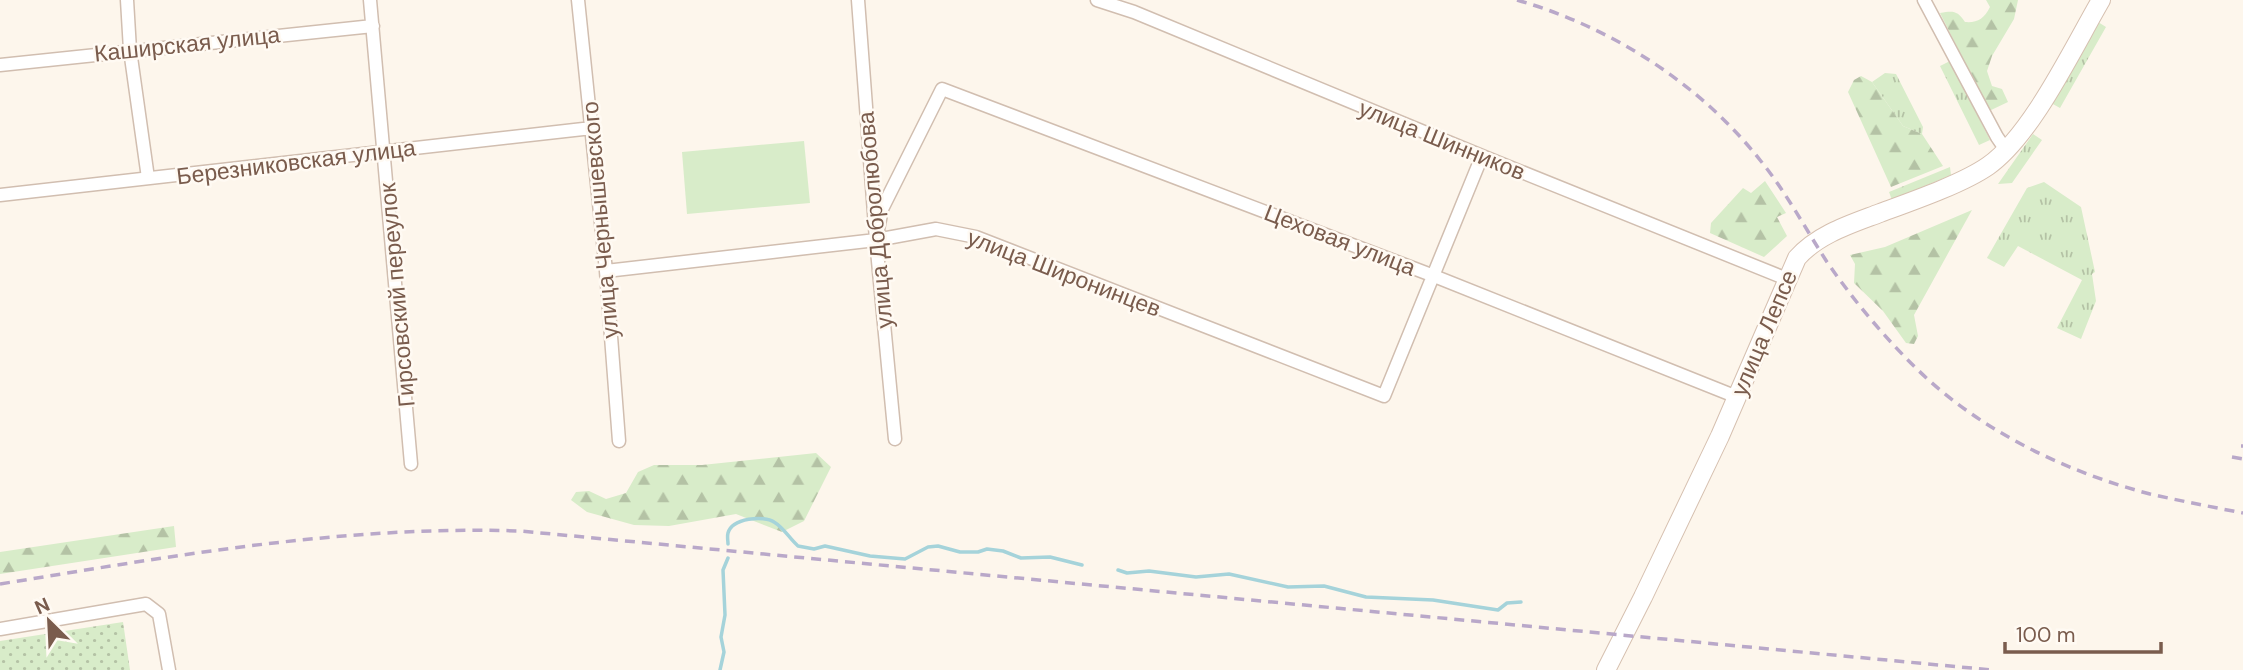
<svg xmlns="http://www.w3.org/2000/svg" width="2243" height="670" font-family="'DM Sans',sans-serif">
  <defs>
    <pattern id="grass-tufts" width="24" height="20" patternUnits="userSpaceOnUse" patternTransform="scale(1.75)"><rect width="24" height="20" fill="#d8ecc9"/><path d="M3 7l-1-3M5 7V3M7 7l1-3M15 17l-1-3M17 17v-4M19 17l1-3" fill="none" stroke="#b4c2a5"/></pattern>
    <pattern id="forest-firs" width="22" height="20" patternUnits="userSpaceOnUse" patternTransform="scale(1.75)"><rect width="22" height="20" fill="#d8ecc9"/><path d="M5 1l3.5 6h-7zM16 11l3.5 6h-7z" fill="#b4c2a5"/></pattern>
    <pattern id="park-dots" width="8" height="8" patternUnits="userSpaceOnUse" patternTransform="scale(1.75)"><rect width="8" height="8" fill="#d8ecc9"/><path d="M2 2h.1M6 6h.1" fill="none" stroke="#b4c2a5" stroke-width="1.8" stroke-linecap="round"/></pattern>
  </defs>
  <rect width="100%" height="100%" fill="#fdf6ec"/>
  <path fill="url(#grass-tufts)" d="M 2098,22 L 2106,27 L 2060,108 L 2051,103 Z
    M 1950,61 L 1990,140 L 1979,145 L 1940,66 Z
    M 1885,73 L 1896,74 L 1923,127 L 1922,134 L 1903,126 L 1872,82 Z
    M 2033,134 L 2042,140 L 2012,183 L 1998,184 Z
    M 1950,167 L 1951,175 L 1892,200 L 1889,192 Z
    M 2044,182 L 2081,207 L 2095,272 L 2092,274 L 2096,301 L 2081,339 L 2057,328 L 2082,280 L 2018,246 L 2004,267 L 1987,258 L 2027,188 Z"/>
  <path fill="url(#forest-firs)" d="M 1986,0 L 2018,0 L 2014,19 L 1992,56 L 1987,71 L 1992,86 L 2002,89 L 2008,102 L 1989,111 L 1940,13 C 1953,11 1957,10 1965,22 C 1977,23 1984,19 1990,7 Z
    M 1861,76 L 1872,82 L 1903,126 L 1922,134 L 1943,166 L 1891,187 L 1848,92 L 1854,80 Z
    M 1765,181 L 1786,213 L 1777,217 L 1787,236 L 1764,257 L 1710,233 L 1711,223 L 1743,188 L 1751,193 Z
    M 1972,210 L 1914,315 L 1918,336 L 1914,344 L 1906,343 L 1883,311 L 1854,283 L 1855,264 L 1850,255 L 1885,247 Z
    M 816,453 L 831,467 L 804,521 L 782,532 L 736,514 L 669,526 L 634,525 L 587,512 L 571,500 L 576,492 L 589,491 L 606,499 L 626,493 L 638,472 L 654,465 L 702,465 Z
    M 174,526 L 176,547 L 0,574 L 0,552 Z"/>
  <path fill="url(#park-dots)" d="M 123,622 L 130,670 L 0,670 L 0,641 Z"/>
  <path fill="#d8ecc9" d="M 804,141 L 810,203 L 687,214 L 682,152 Z"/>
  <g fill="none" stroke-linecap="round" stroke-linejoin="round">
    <path stroke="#a5d3da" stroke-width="3.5" d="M 728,544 C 728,541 727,537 728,533 C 732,518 764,515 774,522 C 784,528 789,538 798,546 L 814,549 L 825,546 L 870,556 L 905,559 L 928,547 L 938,546 L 960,552 L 978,552 L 987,549 L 1003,551 L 1021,558 L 1050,557 L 1082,565
      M 1118,570 L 1127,573 L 1149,571 L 1196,577 L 1229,574 L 1288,587 L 1324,586 L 1366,597 L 1433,600 L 1498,610 L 1507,603 L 1521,602
      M 720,670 L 724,652 L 721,637 L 725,615 L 723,570 L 728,558"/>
    <defs>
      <path id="minor" d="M 127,0 L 130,50 L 148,178
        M 370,0 L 411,464
        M 578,0 L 606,271 L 619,441
        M 858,0 L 876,240 L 895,439
        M 1097,0 L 1134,12 L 1482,156 L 1787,279
        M 1924,0 L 1997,137 L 2006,150
        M 0,65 L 373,26
        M 0,195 L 592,128
        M 876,240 L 882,209 L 942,89 L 1434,276 L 1737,397
        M 606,271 L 876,240 L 936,229 L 976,237 L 1384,396 L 1482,156
        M 0,629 L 146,604 L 159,614 L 169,670"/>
      <path id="secondary" d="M 1606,670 L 1643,597 L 1720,436 L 1797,258 C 1818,234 1851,224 1880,213 C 1910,202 1962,184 1988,166 C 2032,135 2073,48 2101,0"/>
    </defs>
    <use href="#minor" stroke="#d1beb0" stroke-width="15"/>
    <use href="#secondary" stroke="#d6c0b0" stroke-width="20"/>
    <use href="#minor" stroke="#fff" stroke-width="12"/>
    <use href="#secondary" stroke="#fff" stroke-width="18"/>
    <path stroke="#b9a8c9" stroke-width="3.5" stroke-dasharray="10 7" stroke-linecap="butt" d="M 1517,0 C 1611,27 1699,83 1760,160 C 1786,192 1805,228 1827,262 C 1854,301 1885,338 1919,371 C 1981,431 2066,472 2150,494 C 2181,501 2212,507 2243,513
      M 2241,446 L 2243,446
      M 2232,457 L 2243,459
      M 0,584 C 173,556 344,525 520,531 L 1992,670"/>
  </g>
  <g text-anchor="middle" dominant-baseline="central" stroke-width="5" stroke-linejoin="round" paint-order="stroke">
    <g font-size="23" fill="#7a5c4d" stroke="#fffaf3">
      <text transform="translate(187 44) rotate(-6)">Каширская улица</text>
      <text transform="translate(1442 140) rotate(22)">улица Шинников</text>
      <text transform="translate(296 162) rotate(-7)">Березниковская улица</text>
      <text transform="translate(600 220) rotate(-95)">улица Чернышевского</text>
      <text transform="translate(875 220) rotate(-95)">улица Добролюбова</text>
      <text transform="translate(1340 240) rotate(21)">Цеховая улица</text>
      <text transform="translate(1064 273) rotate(21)">улица Широнинцев</text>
      <text transform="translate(397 295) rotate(-95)">Гирсовский переулок</text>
      <text transform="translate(1764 333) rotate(-67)">улица Лепсе</text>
    </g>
  </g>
  <g transform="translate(49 621) rotate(336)" stroke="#fffaf3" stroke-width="5" paint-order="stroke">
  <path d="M0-5L12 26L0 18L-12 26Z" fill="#7a5c4d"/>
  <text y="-10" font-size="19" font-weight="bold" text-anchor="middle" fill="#7a5c4d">N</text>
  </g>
  <path d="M2005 642v10h156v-10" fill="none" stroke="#7a5c4d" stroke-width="3.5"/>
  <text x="2016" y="642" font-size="21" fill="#7a5c4d" stroke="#fffaf3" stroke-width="5" paint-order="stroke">100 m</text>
</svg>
